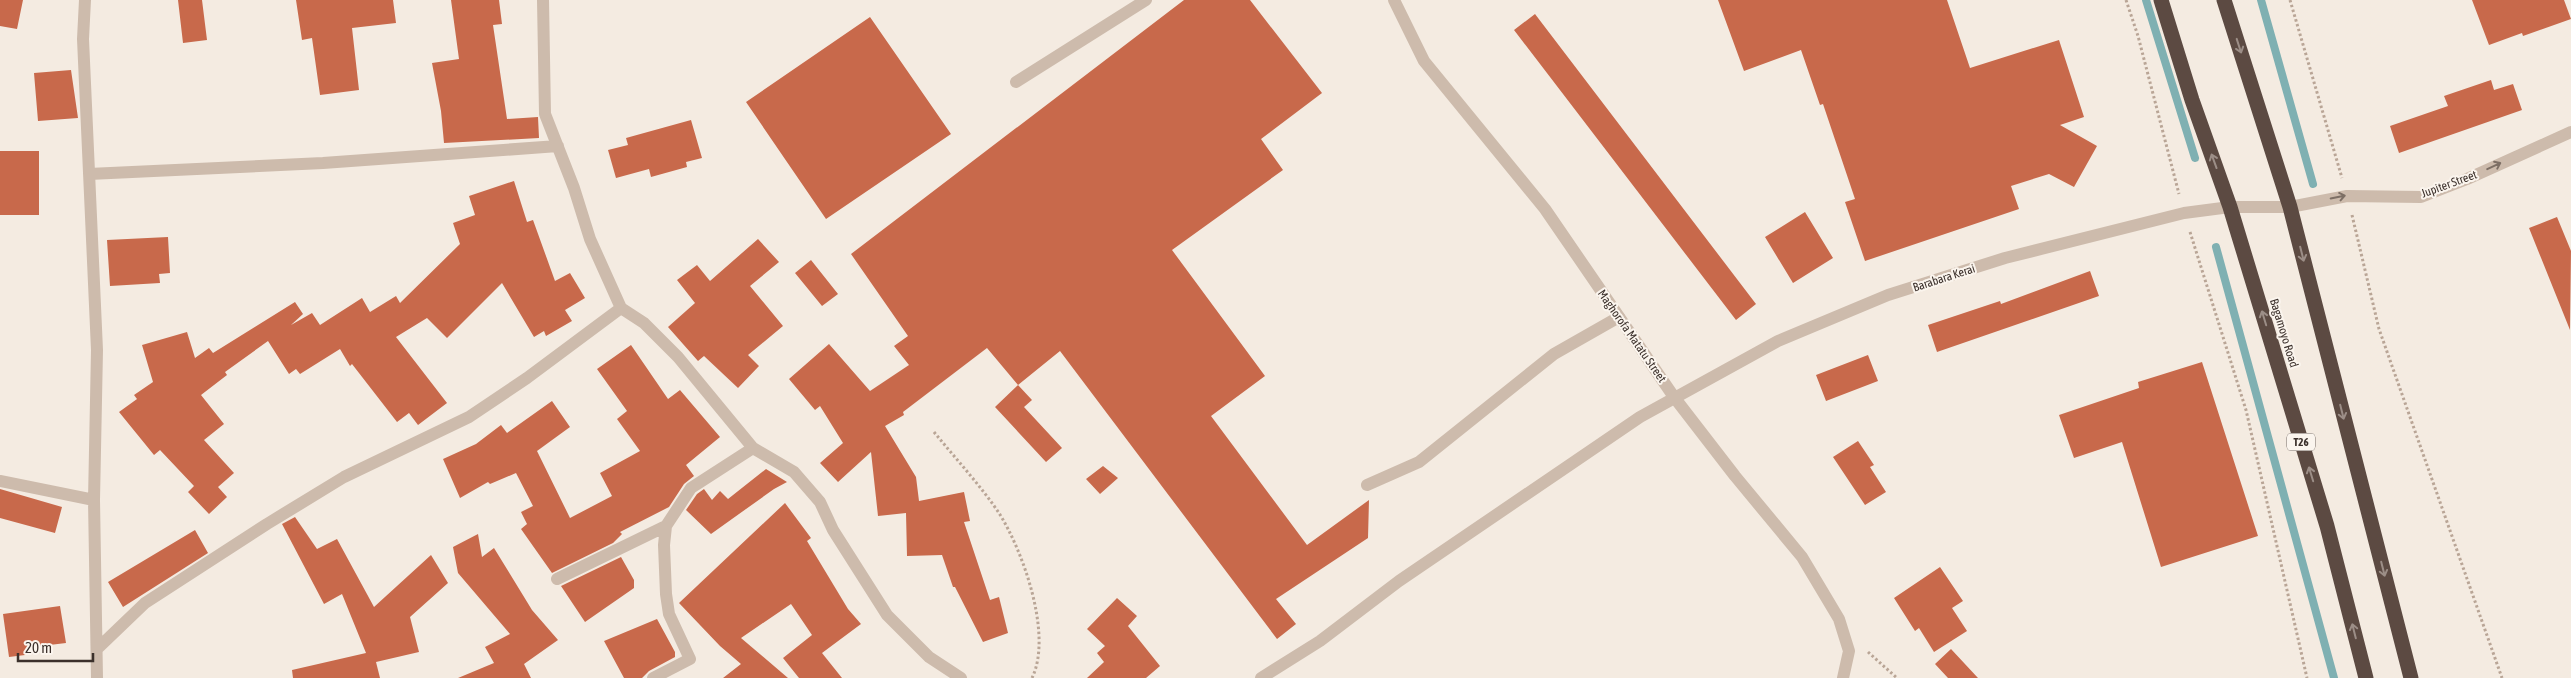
<svg xmlns="http://www.w3.org/2000/svg" width="2571" height="678" font-family="'Asap Condensed',sans-serif">
  <rect width="100%" height="100%" fill="#f4ebe1"/>
  <g fill="none" stroke-linecap="round" stroke-linejoin="round">
    <path stroke="#7fb0b2" stroke-width="8" d="M 2146,0 L 2195,158
      M 2261,0 L 2313,184
      M 2216,247 L 2334,678"/>
  </g>
  <path fill="#c8694b" d="M 0,0 L 23,0 L 17,29 L 0,26 Z
    M 178,0 L 202,0 L 207,40 L 183,43 Z
    M 296,0 L 393,0 L 396,23 L 352,28 L 359,90 L 320,95 L 312,38 L 302,40 Z
    M 451,0 L 499,0 L 502,24 L 493,25 L 507,119 L 538,117 L 539,138 L 444,143 L 441,111 L 432,63 L 459,59 Z
    M 1184,0 L 1250,0 L 1322,93 L 1261,139 L 1283,170 L 1172,250 L 1265,376 L 1211,416 L 1307,545 L 1369,500 L 1368,538 L 1276,599 L 1296,624 L 1277,639 L 1060,351 L 1018,385 L 987,348 L 903,412 L 904,415 L 885,426 L 916,477 L 919,501 L 964,492 L 970,521 L 964,522 L 990,600 L 999,597 L 1008,633 L 983,642 L 955,587 L 953,587 L 942,555 L 907,556 L 906,513 L 878,516 L 871,452 L 838,482 L 820,463 L 843,443 L 820,406 L 815,410 L 789,379 L 829,344 L 870,391 L 909,365 L 894,346 L 908,336 L 851,254 Z
    M 1718,0 L 1947,0 L 1970,68 L 2059,40 L 2084,117 L 2060,125 L 2097,146 L 2074,187 L 2049,174 L 2011,186 L 2019,209 L 1865,261 L 1845,202 L 1855,199 L 1823,104 L 1820,105 L 1801,50 L 1744,71 Z
    M 2472,0 L 2564,0 L 2571,19 L 2523,36 L 2522,33 L 2489,45 Z
    M 1535,14 L 1756,304 L 1736,320 L 1514,30 Z
    M 870,17 L 951,134 L 826,219 L 746,102 Z
    M 71,70 L 78,118 L 38,121 L 34,73 Z
    M 2491,80 L 2494,90 L 2513,84 L 2522,110 L 2399,153 L 2390,126 L 2448,106 L 2444,96 Z
    M 691,120 L 702,158 L 686,162 L 687,167 L 651,177 L 649,169 L 616,178 L 608,150 L 628,145 L 626,138 Z
    M 0,151 L 39,151 L 39,215 L 0,215 Z
    M 514,181 L 527,222 L 533,220 L 555,281 L 570,273 L 585,298 L 565,310 L 572,321 L 546,336 L 544,331 L 534,337 L 502,283 L 447,338 L 427,318 L 396,337 L 447,403 L 418,425 L 409,413 L 397,422 L 352,364 L 350,366 L 340,349 L 300,374 L 296,369 L 289,374 L 268,341 L 225,372 L 227,375 L 201,395 L 224,424 L 204,440 L 234,473 L 218,487 L 227,497 L 209,514 L 188,492 L 194,486 L 160,450 L 154,455 L 119,412 L 137,399 L 134,395 L 153,382 L 142,345 L 187,332 L 195,358 L 209,348 L 213,353 L 295,302 L 303,314 L 291,325 L 312,313 L 320,325 L 362,298 L 370,312 L 396,296 L 400,303 L 460,244 L 453,223 L 475,215 L 469,196 Z
    M 1805,212 L 1833,258 L 1793,283 L 1765,237 Z
    M 2557,217 L 2571,251 L 2570,330 L 2529,228 Z
    M 168,237 L 170,273 L 159,274 L 160,283 L 110,286 L 107,240 Z
    M 758,239 L 779,262 L 750,286 L 783,326 L 748,355 L 759,366 L 738,388 L 704,356 L 698,361 L 668,327 L 695,303 L 677,280 L 697,265 L 710,281 Z
    M 811,260 L 838,294 L 822,306 L 795,273 Z
    M 2090,271 L 2099,296 L 1937,352 L 1928,325 L 2000,301 L 2001,304 Z
    M 631,345 L 668,399 L 680,390 L 720,437 L 686,465 L 694,476 L 684,484 L 669,507 L 620,532 L 622,534 L 613,543 L 552,573 L 521,529 L 527,524 L 521,512 L 533,506 L 516,473 L 490,484 L 488,482 L 460,498 L 443,459 L 476,444 L 501,425 L 507,433 L 552,401 L 570,427 L 537,451 L 570,518 L 612,496 L 600,473 L 640,451 L 617,419 L 627,411 L 597,369 Z
    M 1868,355 L 1878,381 L 1826,401 L 1816,375 Z
    M 2202,362 L 2258,536 L 2161,567 L 2122,442 L 2074,458 L 2059,415 L 2139,388 L 2138,382 Z
    M 1018,385 L 1032,400 L 1024,407 L 1062,448 L 1046,462 L 995,407 Z
    M 1858,441 L 1874,465 L 1870,467 L 1886,492 L 1865,505 L 1833,457 Z
    M 1103,466 L 1118,478 L 1100,494 L 1086,479 Z
    M 766,469 L 787,482 L 774,489 L 711,534 L 686,510 L 697,494 L 704,489 L 712,500 L 720,491 L 728,499 Z
    M 0,489 L 62,507 L 55,533 L 0,518 Z
    M 785,503 L 811,538 L 807,541 L 848,609 L 861,624 L 822,653 L 842,678 L 799,678 L 783,658 L 812,635 L 791,604 L 741,638 L 788,678 L 723,678 L 741,664 L 720,646 L 679,603 Z
    M 295,517 L 317,549 L 337,539 L 374,607 L 431,555 L 448,583 L 410,617 L 419,652 L 376,662 L 380,678 L 293,678 L 292,670 L 366,653 L 342,594 L 324,604 L 282,524 Z
    M 195,530 L 208,553 L 123,607 L 108,582 Z
    M 478,534 L 482,557 L 494,548 L 532,610 L 558,640 L 524,664 L 531,678 L 458,678 L 494,663 L 485,647 L 510,634 L 458,573 L 453,547 Z
    M 621,557 L 634,580 L 634,588 L 585,622 L 561,586 Z
    M 1940,567 L 1963,601 L 1952,608 L 1967,631 L 1934,652 L 1919,628 L 1915,631 L 1894,598 Z
    M 1117,598 L 1137,616 L 1128,626 L 1160,666 L 1146,678 L 1087,678 L 1104,662 L 1097,653 L 1105,646 L 1087,629 Z
    M 60,606 L 66,643 L 33,647 L 33,654 L 9,657 L 3,614 Z
    M 657,619 L 675,652 L 675,657 L 649,671 L 642,678 L 624,678 L 604,641 Z
    M 1951,649 L 1978,678 L 1948,678 L 1935,664 Z"/>
  <g fill="none" stroke-linecap="round" stroke-linejoin="round">
    <path stroke="#b9a596" stroke-width="3" stroke-dasharray="2.5 2.5" stroke-linecap="butt" d="M 2126,0 L 2138,36 L 2179,194
      M 2290,0 L 2342,178
      M 2352,215 L 2379,329 L 2502,678
      M 2190,232 L 2246,410 L 2307,678
      M 934,432 C 956,459 980,485 999,513 C 1023,551 1053,635 1032,678
      M 1868,652 L 1897,678"/>
    <path stroke="#cdbbac" stroke-width="12" d="M 1016,82 L 1146,0
      M 1367,485 L 1419,462 L 1554,354 L 1619,317"/>
    <path stroke="#cdbbac" stroke-width="12" d="M 85,0 L 83,39 L 97,350 L 94,500 L 97,678
      M 543,0 L 545,114 L 574,188 L 590,239 L 621,308 L 644,323 L 678,357 L 753,448 L 794,472 L 820,502 L 833,530 L 887,615 L 929,657 L 961,678
      M 1394,0 L 1424,61 L 1545,209 L 1674,397 L 1735,476 L 1802,557 L 1839,619 L 1849,651 L 1843,678
      M 89,174 L 323,163 L 558,146
      M 0,481 L 94,500
      M 557,579 L 666,526
      M 97,649 L 145,603 L 267,524 L 344,477 L 469,417 L 527,378 L 621,308
      M 653,678 L 690,659 L 669,614 L 666,594 L 664,545 L 666,526 L 691,488 L 753,448
      M 1261,678 L 1320,641 L 1399,581 L 1640,417 L 1778,341 L 1888,295 L 2005,258 L 2184,213 L 2230,207 L 2290,207 L 2347,196 L 2421,197 L 2467,179 L 2571,132"/>
    <path stroke="#5c4a42" stroke-width="15" d="M 2161,0 L 2192,100 L 2230,207 L 2327,526 L 2366,678
      M 2224,0 L 2290,207 L 2411,678"/>
  </g>
  <defs><path id="oneway-shaft" d="M-6 0H5M1.5-3L5.5 0L1.5 3" fill="none" stroke-width="1.6" stroke-linecap="round" stroke-linejoin="round" transform="scale(1.25)"/></defs>
  <g stroke="#9c8e87">
    <use href="#oneway-shaft" transform="translate(2239 46) rotate(72)"/>
    <use href="#oneway-shaft" transform="translate(2214 161) rotate(-110)"/>
    <use href="#oneway-shaft" transform="translate(2302 254) rotate(76)"/>
    <use href="#oneway-shaft" transform="translate(2264 318) rotate(-107)"/>
    <use href="#oneway-shaft" transform="translate(2342 412) rotate(76)"/>
    <use href="#oneway-shaft" transform="translate(2311 474) rotate(-107)"/>
    <use href="#oneway-shaft" transform="translate(2383 569) rotate(76)"/>
    <use href="#oneway-shaft" transform="translate(2354 631) rotate(-104)"/>
  </g>
  <g stroke="#7d6f65">
    <use href="#oneway-shaft" transform="translate(2494 166) rotate(-25)"/>
    <use href="#oneway-shaft" transform="translate(2338 197) rotate(-11)"/>
  </g>
  <g text-anchor="middle" dominant-baseline="central" stroke-width="4" stroke-linejoin="round" paint-order="stroke">
    <rect fill="#fbf5ee" stroke="#756b66" stroke-width="1" x="2287" y="433.5" width="28" height="17" rx="4"/>
    <g font-size="11" font-weight="bold" fill="#3b302b">
      <text x="2301" y="442">T26</text>
    </g>
    <g font-size="12" fill="#3b302b" stroke="#fbf5ee">
      <text transform="translate(2449 184) rotate(-20)">Jupiter Street</text>
      <text transform="translate(1944 278) rotate(-18)">Barabara Kerai</text>
      <text transform="translate(2284 333) rotate(73)">Bagamoyo Road</text>
      <text transform="translate(1632 336) rotate(55)">Maghorofa Matatu Street</text>
    </g>
  </g>
  <path d="M18 653v8h75v-8" fill="none" stroke="#3b302b" stroke-width="2.5"/>
  <text x="25" y="653" font-size="15" fill="#3b302b" stroke="#fbf5ee" stroke-width="4" paint-order="stroke">20 m</text>
</svg>
